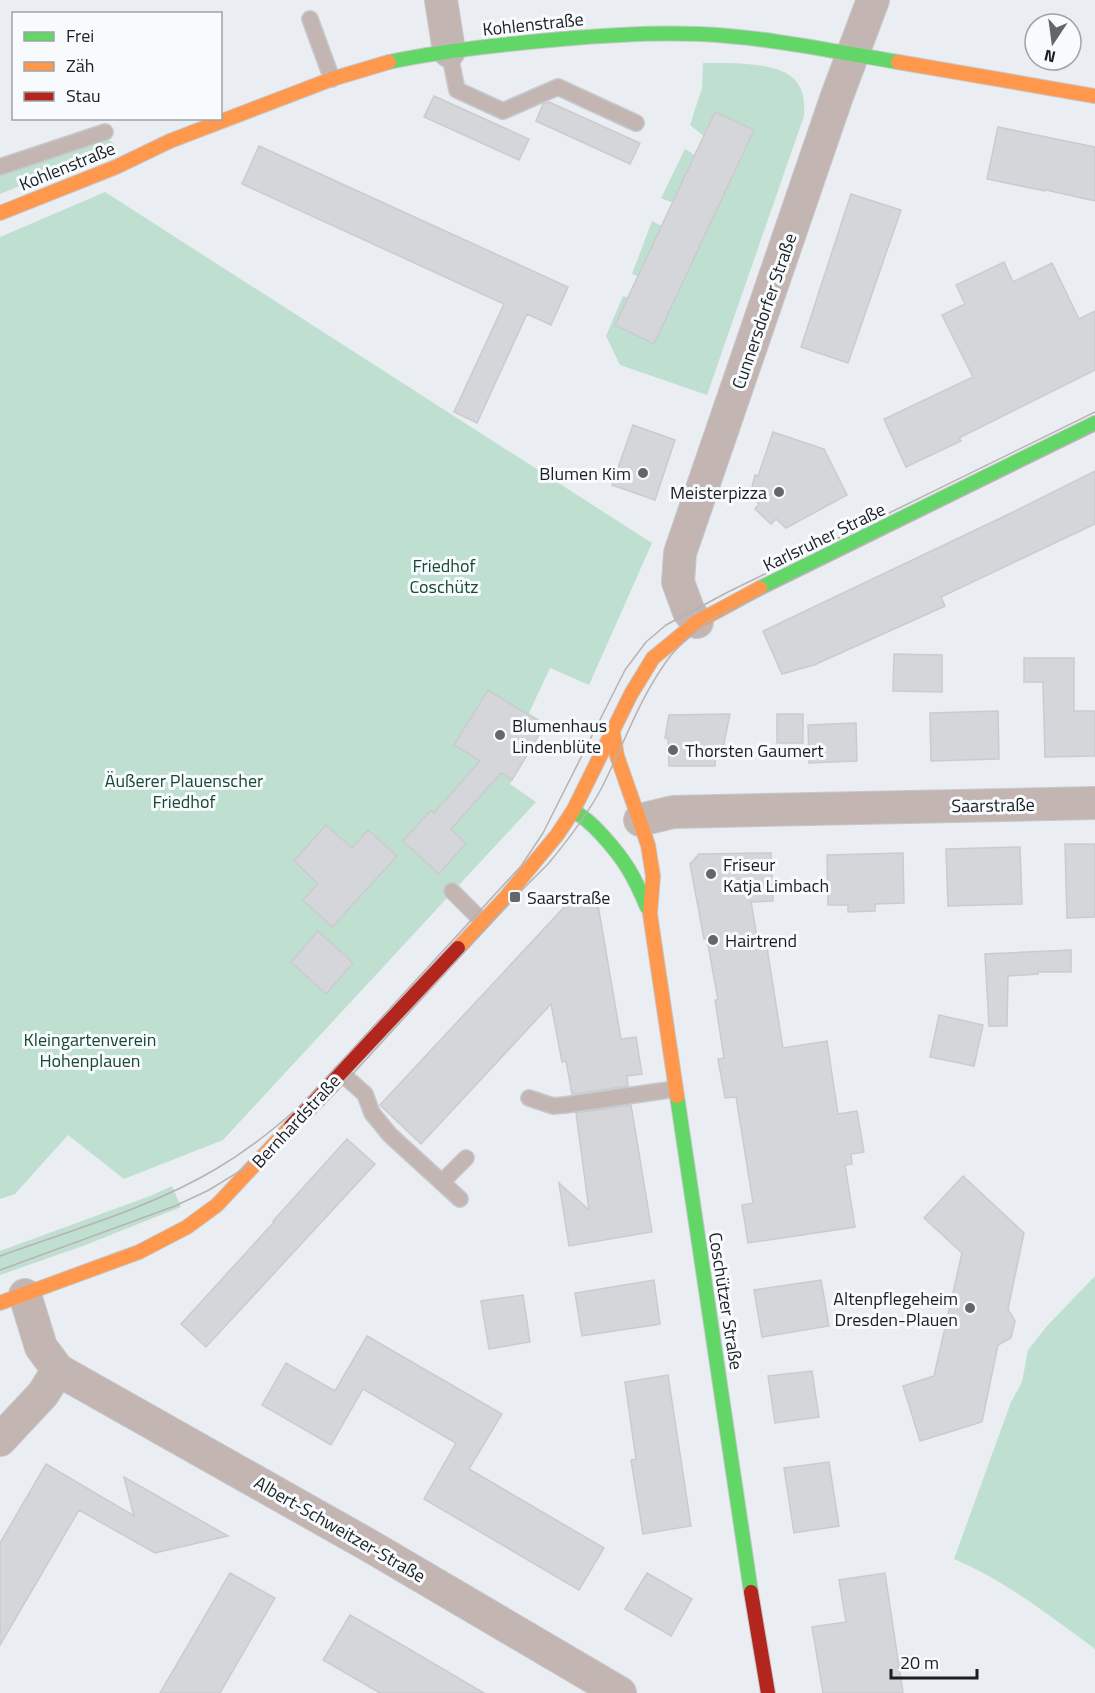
<svg xmlns="http://www.w3.org/2000/svg" width="1095" height="1693" font-family="'Titillium Web',sans-serif">
  <rect width="100%" height="100%" fill="#eaeef2"/>
  <path fill="#bfe0d1" d="M 703,63 C 726,63 780,61 795,80 C 804,90 805,103 804,116 L 707,395 L 620,365 L 606,336 L 623,296 L 628,298 L 615,325 L 653,343 L 704,136 L 690,125 L 702,88 Z
    M 109,140 L 117,146 L 0,194 L 0,171 L 38,163 Z
    M 685,149 L 695,155 L 673,203 L 661,198 Z
    M 105,192 L 652,543 L 589,685 L 550,668 L 529,713 L 546,724 L 510,784 L 536,802 L 223,1140 L 124,1179 L 68,1135 L 15,1194 L 0,1199 L 0,237 Z
    M 652,221 L 662,226 L 638,276 L 632,274 Z
    M 172,1186 L 181,1207 L 83,1246 L 0,1275 L 0,1251 L 150,1196 Z
    M 1095,1276 L 1095,1649 C 1050,1616 1006,1581 954,1559 L 1011,1402 L 1022,1382 L 1028,1350 L 1046,1327 Z"/>
  <path fill="#d5d6d9" stroke="#cacbce" stroke-width="1.5" d="M 434,96 L 529,139 L 519,160 L 424,117 Z
    M 549,102 L 640,143 L 630,164 L 536,121 L 543,104 Z
    M 715,112 L 754,130 L 654,344 L 615,325 Z
    M 998,127 L 1095,147 L 1095,201 L 1046,190 L 1045,191 L 987,179 Z
    M 259,146 L 568,287 L 551,325 L 527,314 L 477,423 L 454,412 L 504,304 L 242,184 Z
    M 851,194 L 901,210 L 848,363 L 801,347 Z
    M 1004,262 L 1013,282 L 1052,263 L 1079,319 L 1095,311 L 1095,370 L 959,438 L 961,441 L 906,467 L 884,419 L 973,377 L 942,315 L 965,304 L 956,285 Z
    M 633,425 L 675,440 L 655,500 L 612,485 Z
    M 773,432 L 824,449 L 847,495 L 786,528 L 776,519 L 771,524 L 755,509 L 759,504 L 750,495 L 755,475 L 758,476 Z
    M 1095,471 L 1095,524 L 941,597 L 945,606 L 814,665 L 782,674 L 763,631 L 1007,515 Z
    M 894,654 L 942,655 L 942,692 L 893,691 Z
    M 1024,658 L 1074,658 L 1074,711 L 1095,711 L 1095,756 L 1045,757 L 1043,682 L 1024,682 Z
    M 488,690 L 545,725 L 512,780 L 501,773 L 451,829 L 466,843 L 439,874 L 403,841 L 431,810 L 434,813 L 480,761 L 454,745 Z
    M 998,711 L 999,759 L 931,761 L 930,713 Z
    M 730,714 L 722,753 L 716,752 L 715,766 L 669,766 L 668,739 L 665,738 L 669,715 Z
    M 777,714 L 803,714 L 803,743 L 777,743 Z
    M 856,723 L 857,761 L 809,763 L 808,725 Z
    M 326,825 L 352,848 L 368,830 L 397,856 L 332,927 L 303,900 L 318,884 L 294,861 Z
    M 1065,844 L 1095,844 L 1095,917 L 1067,918 Z
    M 1020,847 L 1022,904 L 948,906 L 946,849 Z
    M 771,853 L 773,901 L 751,902 L 759,949 L 767,948 L 783,1048 L 827,1041 L 838,1114 L 857,1111 L 864,1152 L 851,1154 L 852,1164 L 845,1165 L 855,1227 L 748,1243 L 742,1205 L 753,1203 L 736,1097 L 725,1098 L 718,1059 L 724,1058 L 715,1000 L 718,1000 L 707,939 L 704,939 L 690,864 L 699,854 Z
    M 903,853 L 904,903 L 875,904 L 875,911 L 848,912 L 848,905 L 828,905 L 827,855 Z
    M 587,894 L 596,900 L 598,905 L 621,1039 L 636,1037 L 642,1074 L 627,1076 L 628,1086 L 572,1094 L 566,1061 L 562,1062 L 551,1004 L 421,1144 L 380,1105 L 567,904 L 577,895 Z
    M 318,931 L 353,963 L 326,994 L 291,962 Z
    M 1071,950 L 1071,972 L 1038,972 L 1038,974 L 1008,976 L 1007,1026 L 989,1026 L 985,954 Z
    M 939,1015 L 983,1025 L 974,1066 L 930,1057 Z
    M 631,1105 L 652,1232 L 569,1246 L 559,1183 L 589,1210 L 576,1113 Z
    M 347,1139 L 375,1164 L 206,1347 L 181,1324 L 274,1222 L 273,1221 Z
    M 963,1176 L 1024,1233 L 1008,1309 L 1015,1321 L 1011,1338 L 998,1345 L 982,1422 L 920,1441 L 903,1386 L 934,1376 L 962,1253 L 924,1218 Z
    M 654,1280 L 660,1324 L 582,1336 L 575,1293 Z
    M 821,1280 L 829,1326 L 762,1337 L 754,1290 Z
    M 523,1295 L 530,1342 L 489,1349 L 481,1301 Z
    M 367,1336 L 502,1414 L 469,1469 L 604,1548 L 579,1590 L 424,1499 L 456,1443 L 363,1389 L 331,1445 L 262,1405 L 286,1363 L 335,1391 Z
    M 812,1371 L 819,1417 L 775,1423 L 768,1376 Z
    M 668,1375 L 691,1526 L 643,1534 L 631,1460 L 636,1459 L 625,1382 Z
    M 829,1462 L 839,1526 L 794,1533 L 784,1468 Z
    M 46,1464 L 134,1516 L 124,1477 L 228,1536 L 155,1553 L 79,1510 L 0,1645 L 0,1543 Z
    M 230,1573 L 275,1598 L 220,1693 L 160,1693 Z
    M 647,1573 L 692,1599 L 671,1636 L 625,1609 Z
    M 885,1573 L 903,1693 L 823,1693 L 812,1627 L 846,1622 L 839,1580 Z
    M 350,1615 L 385,1635 L 484,1693 L 380,1693 L 323,1660 Z"/>
  <g fill="none" stroke-linecap="round" stroke-linejoin="round">
    <defs>
      <path id="lane" d="M 310,19 L 332,79
        M 449,51 L 457,90 L 503,111 L 558,87 L 636,123
        M 0,167 L 105,132
        M 452,891 L 482,921
        M 341,1073 L 365,1094 L 372,1113 L 390,1135 L 460,1199
        M 529,1098 L 553,1106 L 565,1105 L 675,1089
        M 442,1182 L 466,1158"/>
      <path id="street" d="M 441,0 L 449,51
        M 697,622 L 689,612 L 678,582 L 680,553 L 837,96 L 873,0
        M 640,820 L 673,812 L 1095,803
        M 25,1295 L 41,1347 L 58,1370 L 370,1546 L 620,1693
        M 0,1440 L 43,1394 L 58,1370"/>
      <path id="fast" d="M 389,62 C 446,50 504,44 562,39 C 607,35 653,32 699,34 C 766,37 832,51 898,62
        M 760,588 L 1095,423
        M 573,811 C 585,817 593,825 602,835 C 625,860 634,876 647,907
        M 677,1096 L 751,1592"/>
      <path id="slow" d="M 898,62 L 1095,96
        M 0,213 L 116,167 L 170,141 L 332,79 L 389,62
        M 613,733 L 617,756 L 648,845 L 653,876 L 650,914 L 677,1096
        M 458,948 L 505,898 L 557,835 L 573,811 L 631,694 L 653,658 L 697,622 L 760,588
        M 0,1303 L 139,1252 L 187,1227 L 217,1205 L 291,1126"/>
      <path id="jam" d="M 291,1126 L 458,948
        M 751,1592 L 768,1693"/>
    </defs>
    <use href="#lane" stroke="#c6c9cc" stroke-width="18"/>
    <use href="#street" stroke="#c6c9cc" stroke-width="34"/>
    <use href="#fast" stroke="#c6c9cc" stroke-width="16"/>
    <use href="#slow" stroke="#c6c9cc" stroke-width="16"/>
    <use href="#jam" stroke="#c6c9cc" stroke-width="16"/>
    <use href="#lane" stroke="#c3b5b2" stroke-width="15"/>
    <use href="#street" stroke="#c3b5b2" stroke-width="32"/>
    <use href="#fast" stroke="#63d668" stroke-width="14"/>
    <use href="#slow" stroke="#ff974d" stroke-width="14"/>
    <use href="#jam" stroke="#b3261e" stroke-width="14"/>
    <path stroke="#b8b2b1" stroke-width="1.5" d="M 0,1256 C 72,1230 150,1208 216,1169 C 248,1150 276,1128 303,1103 L 521,866 L 543,833 L 625,670 L 646,642 L 666,625 L 728,592 L 1095,412
      M 0,1270 L 175,1206 L 209,1190 L 261,1158 L 311,1118 L 338,1090 L 515,897 L 548,864 C 568,840 586,817 601,789 C 623,747 638,701 666,662 C 677,646 693,634 708,621 L 1095,431"/>
  </g>
  <g fill="#64676a" stroke="#f7fbfd" stroke-width="2">
    <circle cx="643" cy="473" r="6"/>
    <circle cx="779" cy="492" r="6"/>
    <circle cx="500" cy="735" r="6"/>
    <circle cx="673" cy="750" r="6"/>
    <circle cx="711" cy="874" r="6"/>
    <rect x="509" y="891" width="12" height="12" rx="3"/>
    <circle cx="713" cy="940" r="6"/>
    <circle cx="970" cy="1308" r="6"/>
  </g>
  <g text-anchor="middle" dominant-baseline="central" stroke-width="6" stroke-linejoin="round" paint-order="stroke">
    <g font-size="18" fill="#1c1f21" stroke="#f7fbfd">
      <text transform="translate(533 24) rotate(-6)">Kohlenstraße</text>
      <text transform="translate(67 166) rotate(-22)">Kohlenstraße</text>
      <text transform="translate(764 311) rotate(-71)">Cunnersdorfer Straße</text>
      <text transform="translate(824 537) rotate(-26)">Karlsruher Straße</text>
      <text transform="translate(993 805) rotate(-1)">Saarstraße</text>
      <text transform="translate(296 1121) rotate(-47)">Bernhardstraße</text>
      <text transform="translate(726 1301) rotate(81)">Coschützer Straße</text>
      <text transform="translate(340 1529) rotate(30)">Albert-Schweitzer-Straße</text>
    </g>
    <g font-size="18" fill="#1c1f21" stroke="#f7fbfd" text-anchor="start">
      <text x="631" y="473" text-anchor="end">Blumen Kim</text>
      <text x="767" y="492" text-anchor="end">Meisterpizza</text>
      <text x="512" y="725">Blumenhaus<tspan x="512" dy="21">Lindenblüte</tspan></text>
      <text x="685" y="750">Thorsten Gaumert</text>
      <text x="723" y="864">Friseur<tspan x="723" dy="21">Katja Limbach</tspan></text>
      <text x="527" y="897">Saarstraße</text>
      <text x="725" y="940">Hairtrend</text>
      <text x="958" y="1298" text-anchor="end">Altenpflegeheim<tspan x="958" dy="21">Dresden-Plauen</tspan></text>
    </g>
    <g font-size="18" fill="#194833" stroke="#f7fbfd">
      <text x="444" y="565">Friedhof<tspan x="444" dy="21">Coschütz</tspan></text>
      <text x="184" y="780">Äußerer Plauenscher<tspan x="184" dy="21">Friedhof</tspan></text>
      <text x="90" y="1039">Kleingartenverein<tspan x="90" dy="21">Hohenplauen</tspan></text>
    </g>
  </g>
  <rect x="12" y="12" width="210" height="108" fill="#f7fbfd" stroke="#9fa3a5" stroke-width="1.5"/>
  <rect x="24" y="32" width="30" height="9" fill="#63d668" stroke="#9fa3a5" stroke-width="1.5"/>
  <text x="66" y="42" font-size="18" fill="#1c1f21">Frei</text>
  <rect x="24" y="62" width="30" height="9" fill="#ff974d" stroke="#9fa3a5" stroke-width="1.5"/>
  <text x="66" y="72" font-size="18" fill="#1c1f21">Zäh</text>
  <rect x="24" y="92" width="30" height="9" fill="#b3261e" stroke="#9fa3a5" stroke-width="1.5"/>
  <text x="66" y="102" font-size="18" fill="#1c1f21">Stau</text>
  <g transform="translate(1053 42) rotate(193)"><circle r="28" fill="#f7fbfd" stroke="#9fa3a5" stroke-width="1.5"/>
  <path d="M0-4.5L10 22L0 15L-10 22Z" fill="#64676a"/>
  <text y="-9" font-size="16" font-weight="bold" text-anchor="middle" fill="#1c1f21">N</text>
  </g>
  <path d="M891 1669v9h86v-9" fill="none" stroke="#1c1f21" stroke-width="3"/>
  <text x="900" y="1669" font-size="18" fill="#1c1f21" stroke="#f7fbfd" stroke-width="4.5" paint-order="stroke">20 m</text>
</svg>
